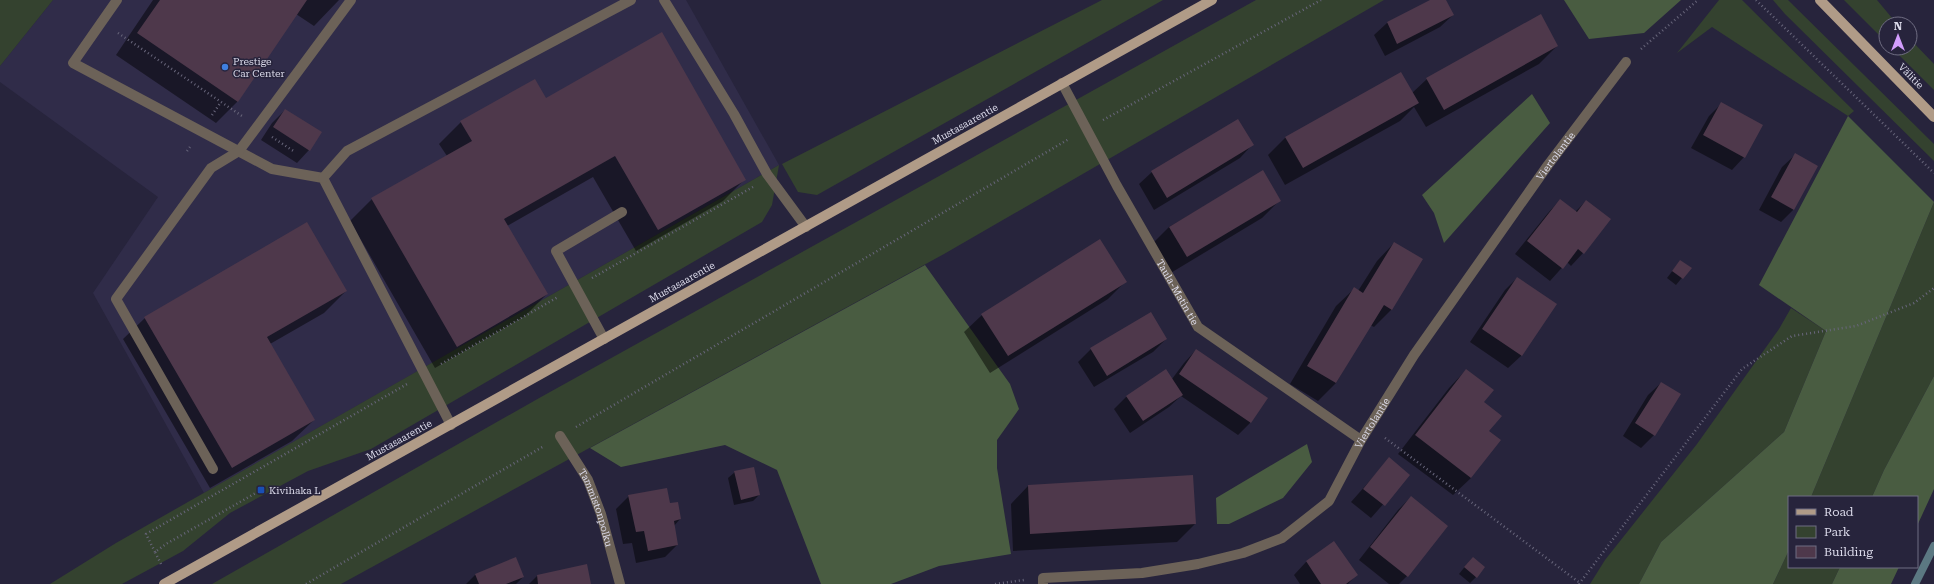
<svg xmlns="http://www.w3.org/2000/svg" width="1934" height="584" font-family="'Roboto Serif',serif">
  <rect width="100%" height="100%" fill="#27243c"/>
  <path fill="#302c49" d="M 53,0 L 686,0 L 779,165 L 204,493 L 93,293 L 158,197 L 0,82 L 0,66 Z"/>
  <path fill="#34422f" d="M 0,0 L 53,0 L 0,66 Z
    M 1102,0 L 1163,0 L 817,195 L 798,192 L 782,164 Z
    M 1256,0 L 1384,0 L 944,254 L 341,584 L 212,584 L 541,397 Z
    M 1719,0 L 1742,0 L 1854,111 L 1848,116 L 1712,27 L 1677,53 Z
    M 1773,0 L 1788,0 L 1934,144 L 1934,161 L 1785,14 Z
    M 1844,0 L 1877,0 L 1897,24 L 1886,24 L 1886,42 Z
    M 1910,39 L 1934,64 L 1934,90 L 1892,48 L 1910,48 Z
    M 779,165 L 772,205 L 762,222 L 371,449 L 308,471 L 230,513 L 183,551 L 122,584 L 50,584 L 116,543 Z
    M 1934,202 L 1934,376 L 1884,470 L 1872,497 L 1811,497 Z
    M 1791,308 L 1826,331 L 1784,432 L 1661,542 L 1639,584 L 1590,584 L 1605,560 L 1697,444 L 1779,329 Z
    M 1789,550 L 1789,567 L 1840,567 L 1832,584 L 1773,584 Z"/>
  <path fill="#495c41" d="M 1564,0 L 1681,0 L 1644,33 L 1589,39 Z
    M 1532,94 L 1550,123 L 1444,243 L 1434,213 L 1422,195 Z
    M 1848,116 L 1934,202 L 1811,497 L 1789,497 L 1789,550 L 1773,584 L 1639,584 L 1661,542 L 1784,432 L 1826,331 L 1759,285 Z
    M 925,265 L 1010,384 L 1019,409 L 997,440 L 997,468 L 1011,554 L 939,566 L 891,584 L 821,584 L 777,470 L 725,445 L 621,467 L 590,448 Z
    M 1934,376 L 1934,489 L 1917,526 L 1917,497 L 1872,497 L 1884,470 Z
    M 1307,444 L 1312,462 L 1283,498 L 1229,524 L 1217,524 L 1216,498 Z
    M 1840,567 L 1899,567 L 1891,584 L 1832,584 Z"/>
  <path fill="#0007" d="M 153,0 L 339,0 L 314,26 L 296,14 L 238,101 L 216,123 L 116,55 Z
    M 1432,0 L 1445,0 L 1453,15 L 1440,27 L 1385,56 L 1374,35 L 1387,23 Z
    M 1557,46 L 1539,64 L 1426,127 L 1414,107 L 1400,121 L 1285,185 L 1268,155 L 1286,137 L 1412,93 L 1427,79 Z
    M 1722,103 L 1744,157 L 1732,170 L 1691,148 L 1709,116 Z
    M 285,110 L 309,150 L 297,163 L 261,140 L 272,123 Z
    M 461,122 L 745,179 L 723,201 L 636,251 L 593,177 L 507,226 L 547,294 L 525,316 L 435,368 L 350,221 L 372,199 L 447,156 L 439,144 Z
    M 1252,145 L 1240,158 L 1154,210 L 1139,184 L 1152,172 Z
    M 1795,155 L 1794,209 L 1781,222 L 1759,210 L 1782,167 Z
    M 1262,172 L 1280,200 L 1262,218 L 1169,274 L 1151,245 L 1169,227 Z
    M 1560,200 L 1575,212 L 1586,201 L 1583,253 L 1571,266 L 1567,262 L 1550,281 L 1515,254 L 1548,213 Z
    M 1394,243 L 1392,309 L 1374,327 L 1370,325 L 1336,383 L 1318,401 L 1290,384 L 1336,306 L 1354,289 L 1358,291 L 1377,261 Z
    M 1680,261 L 1690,268 L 1676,285 L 1667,278 Z
    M 1517,278 L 1556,304 L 1521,356 L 1508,368 L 1470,342 L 1505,290 Z
    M 1125,282 L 1108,299 L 990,373 L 964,332 L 982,315 Z
    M 346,291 L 324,313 L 270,344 L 314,420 L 292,441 L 210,488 L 123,339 L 145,318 Z
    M 1166,339 L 1153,352 L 1094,387 L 1078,362 L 1091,349 Z
    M 1196,350 L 1267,399 L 1250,423 L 1238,435 L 1181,396 L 1169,407 L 1130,433 L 1114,409 L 1127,396 L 1172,379 L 1184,363 Z
    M 1466,370 L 1482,402 L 1488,431 L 1471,478 L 1453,495 L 1398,454 L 1449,388 Z
    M 1661,383 L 1654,435 L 1641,448 L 1623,436 L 1648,395 Z
    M 1389,459 L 1409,475 L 1371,518 L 1351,502 Z
    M 735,472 L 759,495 L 753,501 L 734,505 L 728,478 Z
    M 1028,486 L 1195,524 L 1177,542 L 1013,551 L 1011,504 Z
    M 629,496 L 669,505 L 680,519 L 674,526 L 677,545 L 665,557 L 636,563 L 632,543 L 623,544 L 616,509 Z
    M 1411,497 L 1407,576 L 1399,584 L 1389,584 L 1359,560 L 1398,510 Z
    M 1334,543 L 1356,575 L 1348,584 L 1300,584 L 1294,575 L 1306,562 Z
    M 516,558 L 523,577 L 516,584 L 466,584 L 475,575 Z
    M 1467,564 L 1476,577 L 1470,583 L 1459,574 Z
    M 586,565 L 590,584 L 529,584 L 537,576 Z"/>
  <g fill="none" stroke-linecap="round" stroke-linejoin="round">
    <path stroke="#5b7882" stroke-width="8" d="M 1915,584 L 1934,546"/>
  </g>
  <path fill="#4e384b" d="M 160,0 L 307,0 L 238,102 L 137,33 Z
    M 1430,0 L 1446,0 L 1454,15 L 1397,44 L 1387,22 Z
    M 1541,14 L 1558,46 L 1444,110 L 1426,78 Z
    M 662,32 L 746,180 L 658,230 L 615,156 L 504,219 L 548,294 L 457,347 L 371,198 L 472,141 L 460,121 L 535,79 L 546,98 Z
    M 1401,72 L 1419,103 L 1303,168 L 1285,137 Z
    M 1721,102 L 1763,125 L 1745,158 L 1703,135 Z
    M 285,109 L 322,132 L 310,151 L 273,127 Z
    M 1238,119 L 1254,145 L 1167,198 L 1151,171 Z
    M 1795,153 L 1818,166 L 1794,210 L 1771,197 Z
    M 1263,170 L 1281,201 L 1187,257 L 1169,227 Z
    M 1560,199 L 1577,212 L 1586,200 L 1611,219 L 1584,254 L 1578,249 L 1563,269 L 1527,241 Z
    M 307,222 L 347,291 L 267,337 L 315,420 L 232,468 L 144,317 Z
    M 1100,239 L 1127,282 L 1008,356 L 981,314 Z
    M 1394,242 L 1423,259 L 1392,310 L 1384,305 L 1336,383 L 1307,366 L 1354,287 L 1363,293 Z
    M 1680,260 L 1692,268 L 1683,279 L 1672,271 Z
    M 1517,277 L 1557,304 L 1522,356 L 1482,329 Z
    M 1151,312 L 1167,339 L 1107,376 L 1090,348 Z
    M 1196,349 L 1268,398 L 1251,423 L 1179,374 Z
    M 1166,369 L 1183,395 L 1143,421 L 1126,396 Z
    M 1466,369 L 1494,390 L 1484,402 L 1502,416 L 1489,431 L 1501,440 L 1471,478 L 1415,435 Z
    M 1661,382 L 1681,394 L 1655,436 L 1635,423 Z
    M 1389,457 L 1410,475 L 1385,506 L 1363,489 Z
    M 754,467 L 760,495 L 741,500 L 734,471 Z
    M 1193,475 L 1196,524 L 1030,534 L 1028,485 Z
    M 667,488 L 670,503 L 678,502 L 681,519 L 674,521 L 678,545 L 648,551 L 644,531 L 636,532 L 628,495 Z
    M 1411,496 L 1448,526 L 1408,577 L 1370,547 Z
    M 1334,541 L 1358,575 L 1346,584 L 1321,584 L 1306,561 Z
    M 516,557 L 524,577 L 506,584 L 479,584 L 475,574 Z
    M 1473,557 L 1485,567 L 1477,578 L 1464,567 Z
    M 587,564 L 591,584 L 538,584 L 537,575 Z"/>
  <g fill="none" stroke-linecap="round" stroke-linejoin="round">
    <path stroke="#68667b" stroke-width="2.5" stroke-dasharray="1 3" stroke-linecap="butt" d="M 1756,0 L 1934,173
      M 118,33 L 242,116
      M 1641,49 L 1698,0
      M 212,115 L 221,102
      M 1103,120 L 1321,0
      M 272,137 L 295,152
      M 187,151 L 190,147
      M 592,278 L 753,187
      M 441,364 L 558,297
      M 576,427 L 1069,139
      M 1385,438 L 1580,583
      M 155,552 L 146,534 L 407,384
      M 161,564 L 155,552 L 166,544 L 261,490
      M 306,584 L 544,446
      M 995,584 L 1024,580
      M 1579,584 L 1742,369 L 1792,336 L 1856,326 L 1914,303 L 1934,288"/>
    <g stroke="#6c6258" stroke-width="10">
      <path d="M 117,0 L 73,63 L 272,169 L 323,178 L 451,425"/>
      <path d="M 664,0 L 734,114 L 767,174 L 806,227"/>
      <path id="s1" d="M 1062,83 L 1117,186 L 1198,327 L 1361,440"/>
      <path d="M 323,178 L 347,151 L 631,0"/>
      <path d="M 604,339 L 556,251 L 622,212"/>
      <path id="s2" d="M 560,436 L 588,480 L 601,514 L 620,584"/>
      <path d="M 213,469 L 116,299 L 211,168 L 239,151 L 351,0"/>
      <path id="s3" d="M 1043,584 L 1043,578 L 1142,573 L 1198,564 L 1243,553 L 1282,538 L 1329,501 L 1361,440 L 1414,355 L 1548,165 L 1626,62"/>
    </g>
    <path stroke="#b09b87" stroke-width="10" d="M 1820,0 L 1934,117
      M 164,584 L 1212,0"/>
  </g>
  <circle fill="#3f7fe0" stroke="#27243c" stroke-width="1.5" cx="225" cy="67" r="4"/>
  <rect fill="#1a4fb4" stroke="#27243c" stroke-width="1.5" x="257" y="486" width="8" height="8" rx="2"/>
  <g text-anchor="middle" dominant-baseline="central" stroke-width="3" stroke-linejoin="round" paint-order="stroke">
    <g font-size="10" fill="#dbdaea" stroke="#27243c" text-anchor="start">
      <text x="233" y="61">Prestige<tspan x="233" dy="12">Car Center</tspan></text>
      <text x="269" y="490">Kivihaka L</text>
    </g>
    <g font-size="10" fill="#dbdaea" stroke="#27243c">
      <text transform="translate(1911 76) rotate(46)">Välitie</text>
      <text transform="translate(965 124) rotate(-29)">Mustasaarentie</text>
      <text stroke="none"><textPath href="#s3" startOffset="723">Viertolantie</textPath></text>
      <text transform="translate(682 282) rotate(-29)">Mustasaarentie</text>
      <text stroke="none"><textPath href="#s1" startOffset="239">Taula-Matin tie</textPath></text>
      <text stroke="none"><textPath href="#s3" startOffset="399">Viertolantie</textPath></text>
      <text transform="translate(399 440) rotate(-29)">Mustasaarentie</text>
      <text stroke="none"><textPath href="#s2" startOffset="81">Tammistonpolku</textPath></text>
    </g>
  </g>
  <rect x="1788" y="496" width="130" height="72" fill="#27243c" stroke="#6f6d82"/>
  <rect x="1796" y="509" width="20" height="6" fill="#b09b87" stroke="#6f6d82"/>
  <text x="1824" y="516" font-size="12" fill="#dbdaea">Road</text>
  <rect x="1796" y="526" width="20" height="12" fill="#34422f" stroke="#6f6d82"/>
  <text x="1824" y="536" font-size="12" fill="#dbdaea">Park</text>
  <rect x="1796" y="546" width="20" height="12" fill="#4e384b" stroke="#6f6d82"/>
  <text x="1824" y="556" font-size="12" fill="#dbdaea">Building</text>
  <g transform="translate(1898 36)"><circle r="19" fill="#27243c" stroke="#6f6d82"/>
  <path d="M0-3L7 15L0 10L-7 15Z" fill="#d29dfd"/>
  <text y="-6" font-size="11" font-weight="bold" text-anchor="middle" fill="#dbdaea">N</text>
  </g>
</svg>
